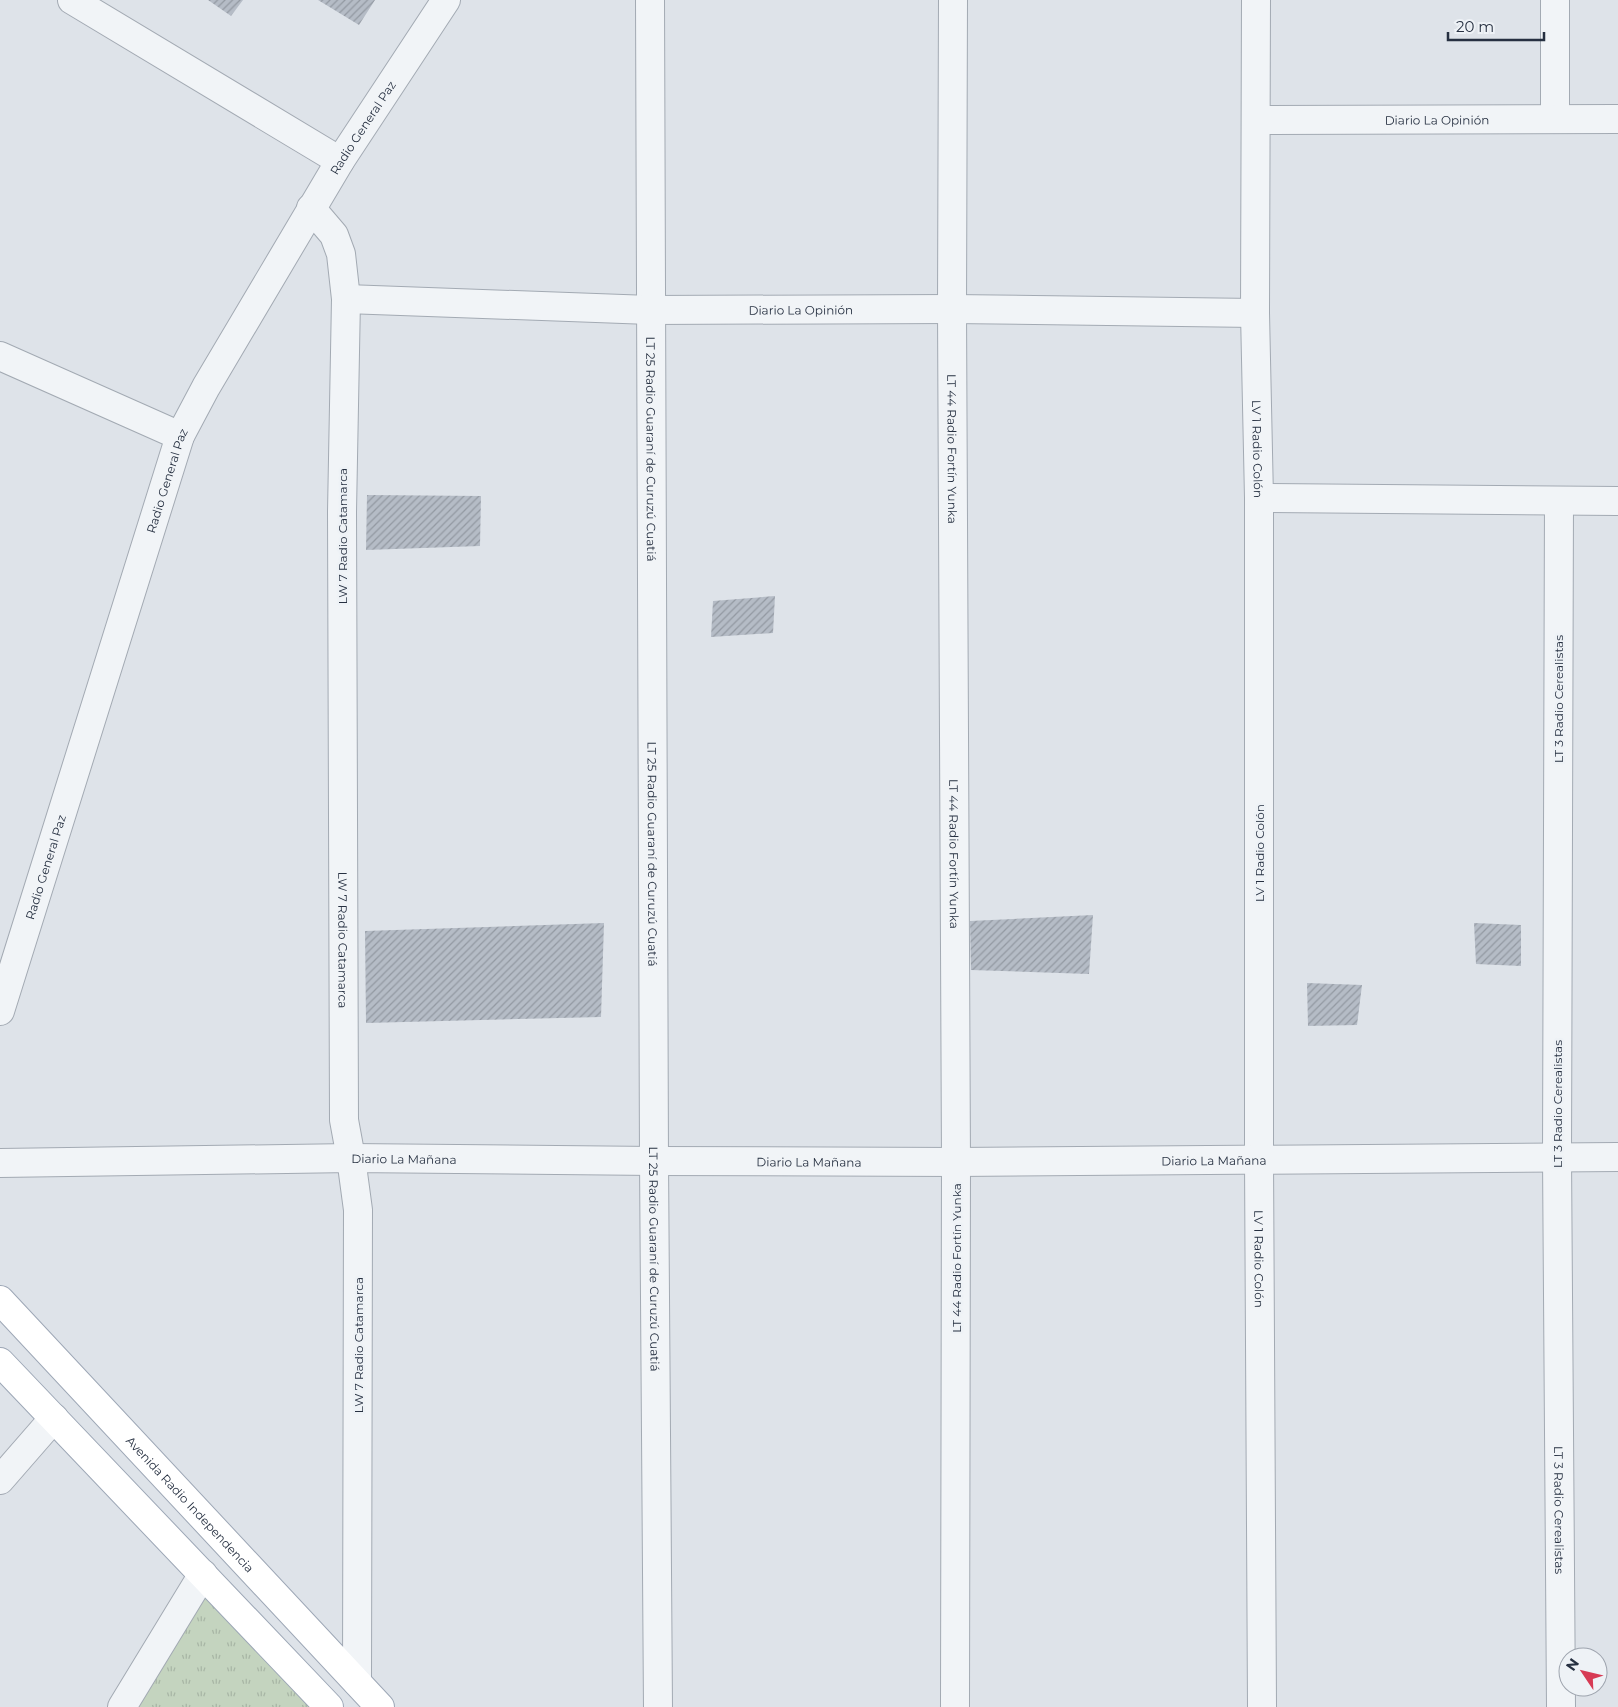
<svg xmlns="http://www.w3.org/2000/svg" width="1618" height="1707" font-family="Montserrat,sans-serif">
  <defs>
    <pattern id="grass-tufts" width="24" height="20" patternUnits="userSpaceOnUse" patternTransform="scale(1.25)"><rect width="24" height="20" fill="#c4d4bf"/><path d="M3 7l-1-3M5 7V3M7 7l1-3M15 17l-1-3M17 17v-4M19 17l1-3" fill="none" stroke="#a8b6a5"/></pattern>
    <pattern id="building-hatch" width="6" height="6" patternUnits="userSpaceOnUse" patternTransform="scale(1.25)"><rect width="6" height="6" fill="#b5bcc6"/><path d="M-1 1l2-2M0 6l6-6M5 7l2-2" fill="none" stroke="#9399a2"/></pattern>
  </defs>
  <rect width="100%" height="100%" fill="#dee3e9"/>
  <path fill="url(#grass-tufts)" d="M 203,1582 L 320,1707 L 125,1707 Z"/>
  <path fill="url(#building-hatch)" d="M 208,0 L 243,0 L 231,16 Z
    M 318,0 L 375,0 L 359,25 Z
    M 367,495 L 481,496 L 480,546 L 366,550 Z
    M 775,596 L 773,633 L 711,637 L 713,601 Z
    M 1093,915 L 1089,974 L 971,970 L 970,921 Z
    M 604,923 L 601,1017 L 366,1023 L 365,931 Z
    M 1474,923 L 1521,925 L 1521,966 L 1476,964 Z
    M 1307,983 L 1362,985 L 1357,1025 L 1308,1026 Z"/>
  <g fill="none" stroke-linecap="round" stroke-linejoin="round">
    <defs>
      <g id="minor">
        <path d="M 72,0 L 340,161"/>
        <path id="s1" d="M 650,0 L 654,1161 L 658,1707"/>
        <path id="s2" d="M 953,0 L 952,309 L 956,1162 L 955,1707"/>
        <path id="s3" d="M 1256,0 L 1255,313 L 1259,498 L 1259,1160 L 1262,1707"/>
        <path d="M 1555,119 L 1555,0"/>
        <path id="s4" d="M 1256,120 L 1618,119"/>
        <path id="s5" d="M 311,208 L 334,235 L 341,254 L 346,299 L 342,512 L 344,1120 L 351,1158 L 358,1210 L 357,1682"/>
        <path id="s6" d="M 346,299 L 650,310 L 952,309 L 1255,313"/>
        <path d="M 0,356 L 180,436"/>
        <path d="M 1259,498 L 1618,501"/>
        <path id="s7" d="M 1559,501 L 1557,1157 L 1561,1707"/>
        <path id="s8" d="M 0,1011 L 180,436 L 206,387 L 340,161 L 446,0"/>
        <path id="s9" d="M 0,1163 L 351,1158 L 654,1161 L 956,1162 L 1618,1157"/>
        <path d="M 0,1480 L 54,1418"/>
        <path d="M 122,1707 L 203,1574"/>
      </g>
      <g id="major">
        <path id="s10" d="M 0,1300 L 380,1707"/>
        <path d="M 0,1362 L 329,1707"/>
      </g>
    </defs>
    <use href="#minor" stroke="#a3aab3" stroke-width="30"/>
    <use href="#major" stroke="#9da7b6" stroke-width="30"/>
    <use href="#minor" stroke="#f1f4f7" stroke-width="28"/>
    <use href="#major" stroke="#fff" stroke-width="28"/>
  </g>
  <g text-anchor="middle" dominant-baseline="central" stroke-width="5" stroke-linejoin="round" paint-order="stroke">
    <g font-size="12" fill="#263041" stroke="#eef2f6">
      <text stroke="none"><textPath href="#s4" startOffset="181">Diario La Opinión</textPath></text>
      <text stroke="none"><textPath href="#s8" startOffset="961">Radio General Paz</textPath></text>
      <text stroke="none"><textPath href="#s6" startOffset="455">Diario La Opinión</textPath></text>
      <text stroke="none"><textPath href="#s3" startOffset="449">LV 1 Radio Colón</textPath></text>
      <text stroke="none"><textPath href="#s1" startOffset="449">LT 25 Radio Guaraní de Curuzú Cuatiá</textPath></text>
      <text stroke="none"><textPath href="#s2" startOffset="449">LT 44 Radio Fortín Yunka</textPath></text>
      <text stroke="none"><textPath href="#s8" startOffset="556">Radio General Paz</textPath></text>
      <text transform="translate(342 536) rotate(-90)">LW 7 Radio Catamarca</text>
      <text transform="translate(1558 699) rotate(-90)">LT 3 Radio Cerealistas</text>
      <text stroke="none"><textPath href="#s2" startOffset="854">LT 44 Radio Fortín Yunka</textPath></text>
      <text transform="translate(1259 853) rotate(-90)">LV 1 Radio Colón</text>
      <text stroke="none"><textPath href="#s1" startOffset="854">LT 25 Radio Guaraní de Curuzú Cuatiá</textPath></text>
      <text stroke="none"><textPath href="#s8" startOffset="151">Radio General Paz</textPath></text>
      <text stroke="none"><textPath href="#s5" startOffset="742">LW 7 Radio Catamarca</textPath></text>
      <text transform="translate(1557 1104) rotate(-90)">LT 3 Radio Cerealistas</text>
      <text stroke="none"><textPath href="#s9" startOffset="404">Diario La Mañana</textPath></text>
      <text stroke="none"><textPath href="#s9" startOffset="1214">Diario La Mañana</textPath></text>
      <text stroke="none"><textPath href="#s9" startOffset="809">Diario La Mañana</textPath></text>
      <text transform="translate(956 1258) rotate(-90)">LT 44 Radio Fortín Yunka</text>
      <text stroke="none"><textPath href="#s3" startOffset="1259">LV 1 Radio Colón</textPath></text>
      <text stroke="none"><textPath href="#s1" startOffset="1259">LT 25 Radio Guaraní de Curuzú Cuatiá</textPath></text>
      <text transform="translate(358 1345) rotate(-90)">LW 7 Radio Catamarca</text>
      <text stroke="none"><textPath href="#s10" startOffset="279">Avenida Radio Independencia</textPath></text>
      <text stroke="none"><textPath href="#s7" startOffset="1009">LT 3 Radio Cerealistas</textPath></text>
    </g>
  </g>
  <g transform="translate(1583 1672) rotate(305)"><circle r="24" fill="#eef2f6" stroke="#9ea4ae"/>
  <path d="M0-4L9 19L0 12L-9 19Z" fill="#d73a54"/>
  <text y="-8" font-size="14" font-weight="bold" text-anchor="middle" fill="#263041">N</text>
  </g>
  <path d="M1448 32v8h96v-8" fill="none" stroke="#263041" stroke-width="2.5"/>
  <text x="1456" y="32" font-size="15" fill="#263041" stroke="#eef2f6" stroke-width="4" paint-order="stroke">20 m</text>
</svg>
